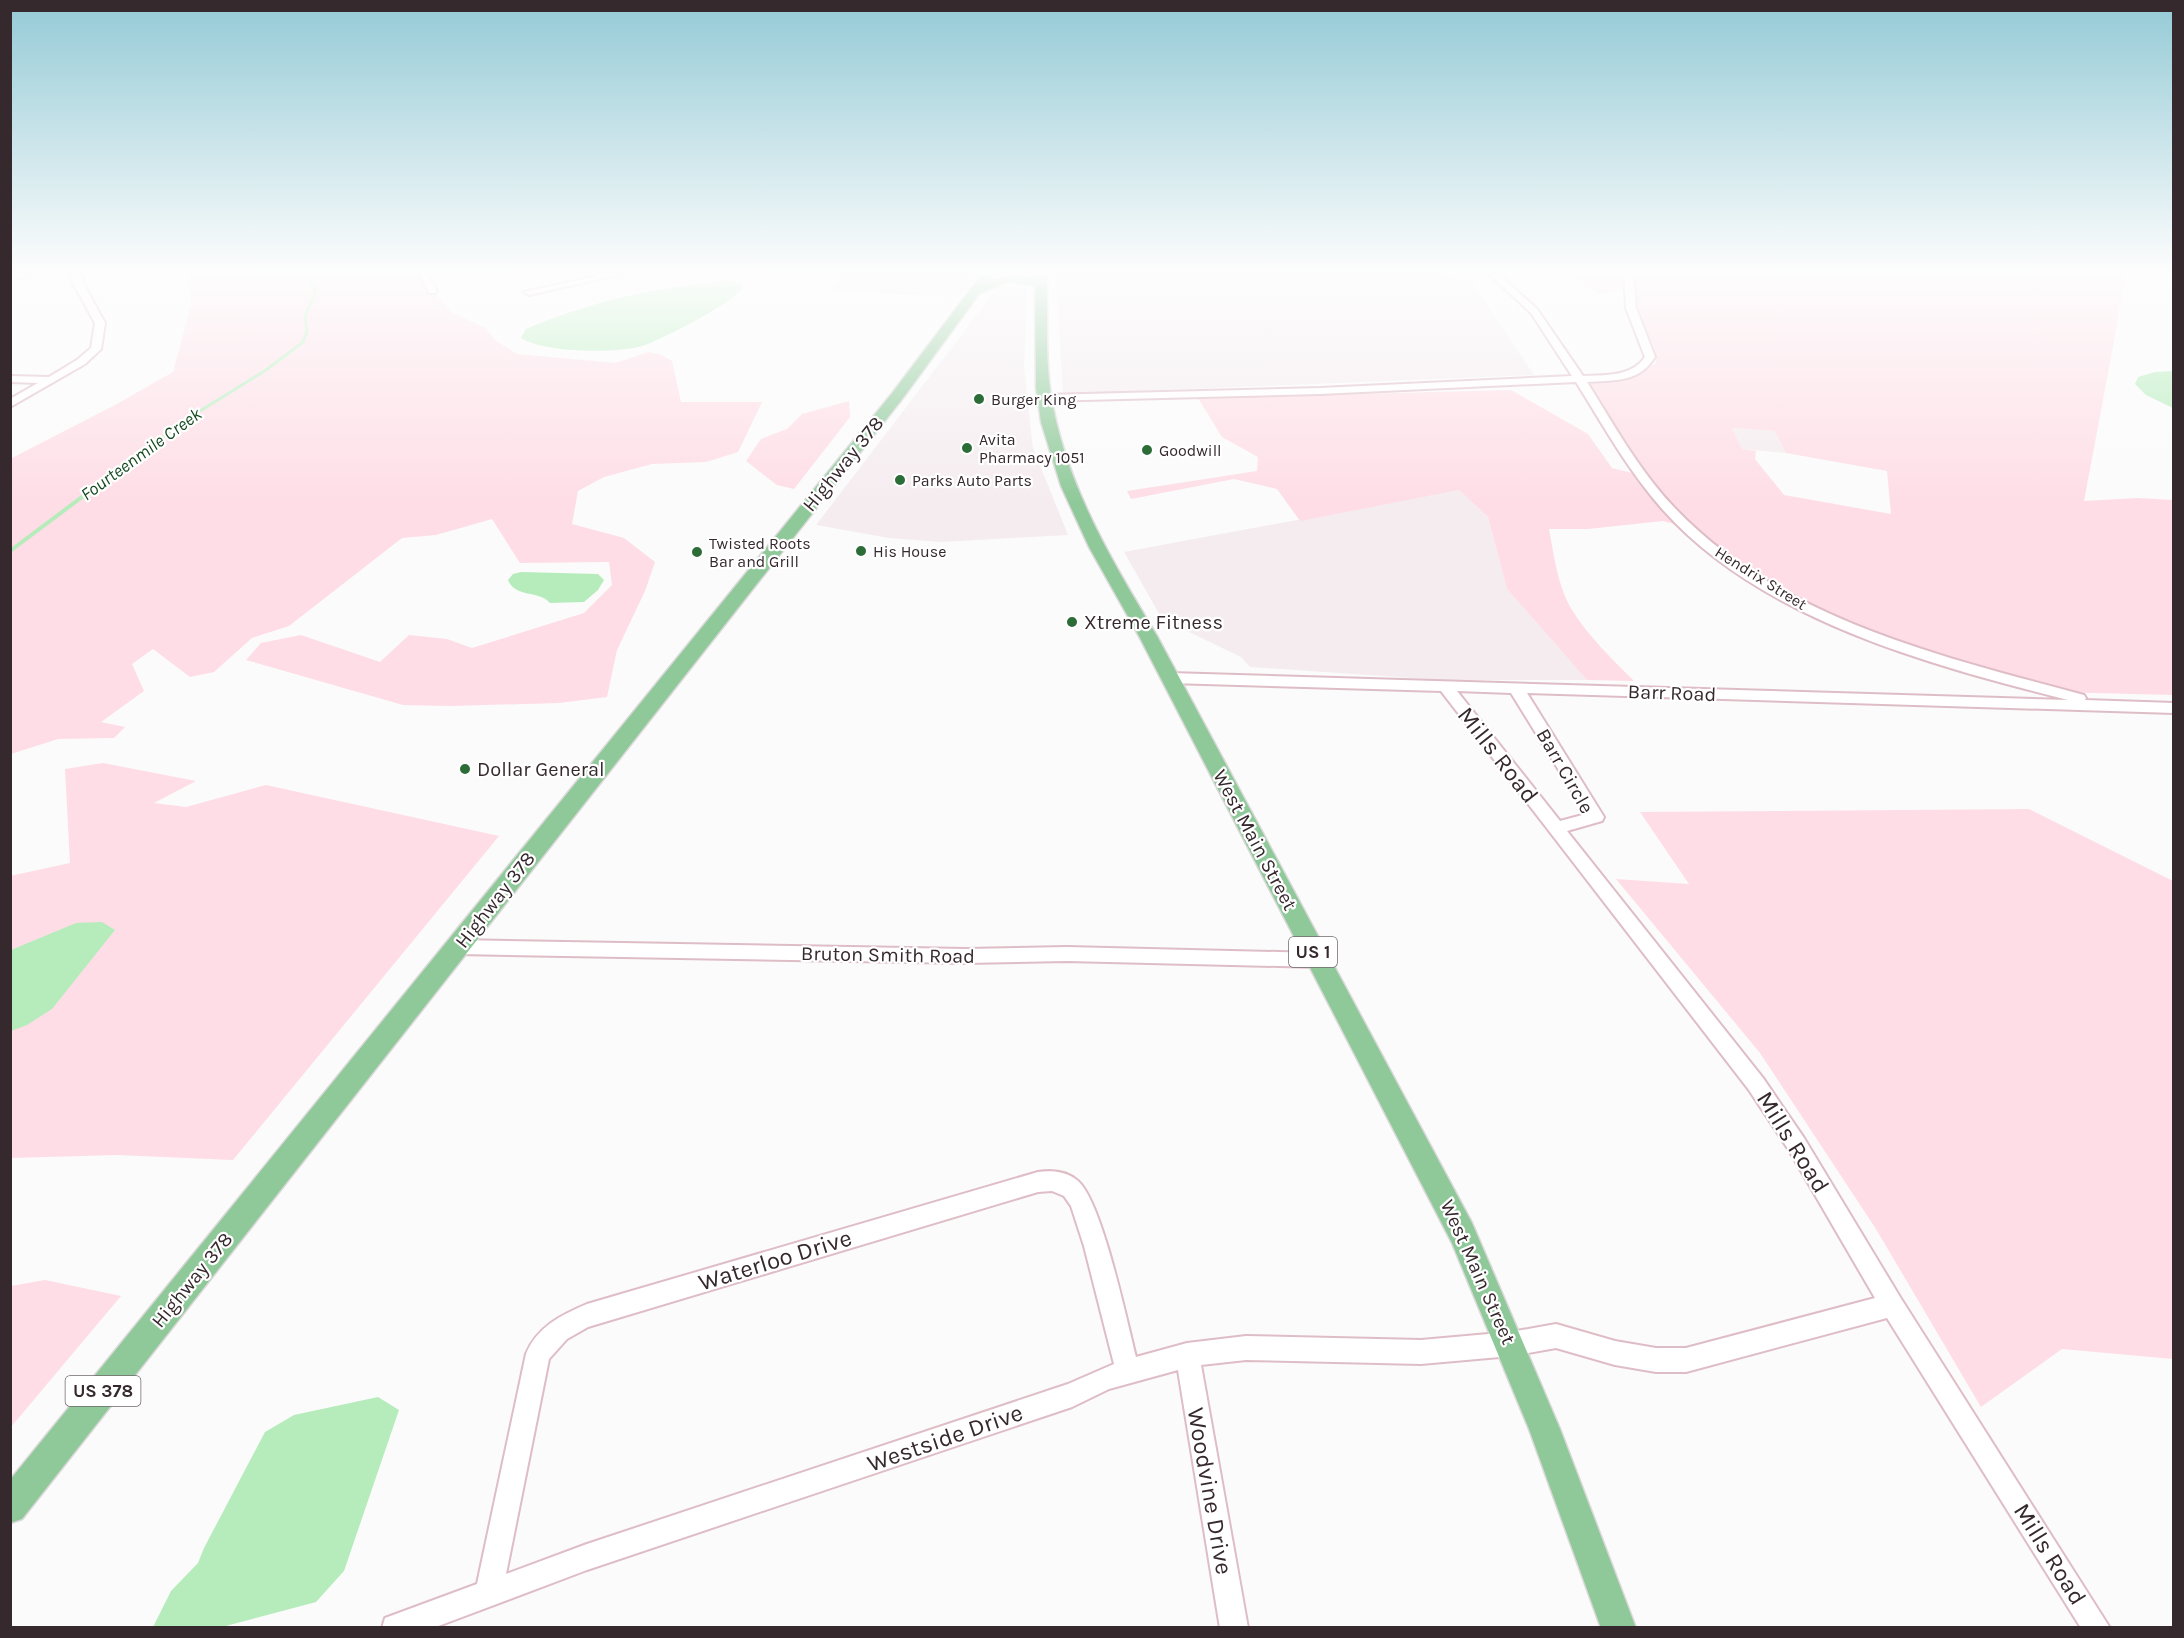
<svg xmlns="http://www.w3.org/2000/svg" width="2184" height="1638" font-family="Karla,sans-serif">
  <rect width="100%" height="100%" fill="#fbfbfb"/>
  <path fill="#f5ecef" d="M 840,274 L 979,274 L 959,297 L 830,291 Z
    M 1056,274 L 1437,274 L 1470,279 L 1534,375 L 1063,394 Z
    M 999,286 L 1027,287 L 1024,367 L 1033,448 L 1068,535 L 941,542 L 889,538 L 816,525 Z
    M 1732,428 L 1776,431 L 1786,453 L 1742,449 Z
    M 1459,490 L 1488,517 L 1507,589 L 1587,680 L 1441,680 L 1250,667 L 1241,657 L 1185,630 L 1166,626 L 1124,552 Z"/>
  <path fill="#fedde6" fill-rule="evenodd" d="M 188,274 L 423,274 L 432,291 L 453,313 L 486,328 L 495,340 L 517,354 L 615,363 L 649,352 L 662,355 L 672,361 L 681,402 L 762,402 L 738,452 L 706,462 L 652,464 L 604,477 L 578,491 L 572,524 L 624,538 L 655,562 L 645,591 L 617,650 L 607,697 L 559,703 L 450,706 L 403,705 L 246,660 L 261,643 L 301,635 L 380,662 L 409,635 L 447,639 L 472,648 L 584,613 L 612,585 L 609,562 L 520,563 L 492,519 L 436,535 L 402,538 L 289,626 L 252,638 L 214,672 L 190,677 L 153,649 L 132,664 L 144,691 L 101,722 L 125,727 L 114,738 L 58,739 L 11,754 L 10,459 L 115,405 L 173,372 L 191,305 Z
    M 1570,274 L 1625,274 L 1624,288 L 1600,295 Z
    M 1634,274 L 2124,274 L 2118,320 L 2084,501 L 2138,498 L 2173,500 L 2173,695 L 2056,692 L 1926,655 L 1776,591 L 1689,528 L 1663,521 L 1588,529 L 1549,529 C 1554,556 1558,587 1572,610 C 1589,637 1612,659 1634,681 L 1587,680 L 1507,589 L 1488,517 L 1459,490 L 1300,521 L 1277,489 L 1234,479 L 1131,499 L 1127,491 L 1257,471 L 1258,457 L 1222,437 L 1198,398 L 1511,390 L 1588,434 L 1612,468 L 1640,475 L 1664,500 L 1588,383 L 1630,378 L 1655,364 C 1660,349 1646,335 1640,321 C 1634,306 1633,289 1634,274 ZM 1732,428 L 1775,431 L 1786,453 L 1887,471 L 1891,514 L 1784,495 L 1755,459 L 1756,451 L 1742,449 Z
    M 849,401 L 850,417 L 794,489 L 777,485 L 746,461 L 761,439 L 787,429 L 802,414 Z
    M 103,763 L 196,781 L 154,803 L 186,807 L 266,785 L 499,836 L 233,1160 L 117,1155 L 11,1158 L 10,876 L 70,863 L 65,769 Z
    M 2029,809 L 2173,881 L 2173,1359 L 2062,1349 L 1981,1407 L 1876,1229 L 1760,1053 L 1616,879 L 1689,884 L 1640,812 Z
    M 45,1280 L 121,1296 L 11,1427 L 11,1286 Z"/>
  <path fill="#b6ecbb" d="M 727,281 L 741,283 L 743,288 C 733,303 658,342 639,347 C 611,353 545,353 521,338 L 526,329 C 592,301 656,287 727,281 Z
    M 2173,371 L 2173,408 L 2146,395 L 2135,384 L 2138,377 L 2155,372 Z
    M 521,572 L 598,574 L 604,580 L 598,590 L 584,602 L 550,603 C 539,590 515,598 508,580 L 513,574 Z
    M 102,922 L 115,930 L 52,1009 L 27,1025 L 11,1031 L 11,950 L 76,923 Z
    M 378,1397 L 399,1410 L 344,1571 L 316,1602 L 222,1627 L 153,1627 L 171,1591 L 198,1563 L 204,1548 L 265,1432 L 294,1415 Z"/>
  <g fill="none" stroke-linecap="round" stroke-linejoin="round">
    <path stroke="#b6ecbb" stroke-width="3" d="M 92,490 L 187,419 L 266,370 L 303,342 L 307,331 L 305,316 L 316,291 L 307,274"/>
    <path stroke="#b6ecbb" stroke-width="4" d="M 10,551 L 94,488"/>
    <defs>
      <path id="minor" d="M 10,274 L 33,274 L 10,280 Z
        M 71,274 L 81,274 L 83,283 L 105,323 L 101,349 L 85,364 L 10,407 L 10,399 L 38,383 L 10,382 L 10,376 L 49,377 L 77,360 L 91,348 L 95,323 L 73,283 Z
        M 419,274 L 427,274 L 437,291 L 435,293 L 429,293 Z
        M 606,274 L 622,274 L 529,295 L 524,292 Z
        M 1489,274 L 1498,274 L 1537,309 L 1583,376 C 1604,375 1632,377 1645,357 L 1626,308 L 1624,274 L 1633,274 L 1636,308 L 1655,357 C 1639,383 1615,380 1587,382 C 1613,423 1638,469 1672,505 C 1778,619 1940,656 2084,695 L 2086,698 L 2085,700 L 2174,703 L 2174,713 L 1527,693 L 1604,817 L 1602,821 L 1567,831 L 1763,1078 L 1804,1138 L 1900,1297 L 2110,1628 L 2081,1628 L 1887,1318 L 1686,1372 L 1656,1372 L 1615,1365 L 1556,1348 L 1511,1356 L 1421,1364 L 1246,1360 L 1201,1365 L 1248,1628 L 1220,1628 L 1178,1370 L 1109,1389 L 1072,1407 L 587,1570 L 433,1628 L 382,1628 L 385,1618 L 477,1584 L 526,1354 C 537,1327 561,1315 587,1304 L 1038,1172 C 1051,1170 1067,1171 1078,1181 C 1102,1202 1127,1322 1136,1357 L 1187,1343 L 1246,1336 L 1421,1340 L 1511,1332 L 1556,1324 L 1615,1341 L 1656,1348 L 1686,1348 L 1875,1298 L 1790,1152 L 1749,1090 L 1441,691 L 1170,683 L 1163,678 L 1170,673 L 2068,700 C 1930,665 1761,620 1663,510 C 1629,472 1603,425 1576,382 L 1320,394 L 1044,401 L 1039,398 L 1044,395 L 1320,388 L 1572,376 L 1531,313 ZM 1457,691 L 1511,693 L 1586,814 L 1560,821 ZM 1052,1191 L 1064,1196 L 1071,1206 L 1084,1246 L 1114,1364 L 1068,1384 L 587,1544 L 506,1574 L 549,1359 L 567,1339 L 588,1327 L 1038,1192 Z
        M 458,940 L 966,949 L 1067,947 L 1318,953 L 1325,955 L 1327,960 L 1325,965 L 1318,967 L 1067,961 L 966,963 L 458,954 L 452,952 L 449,947 L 452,942 Z"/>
      <path id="major" d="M 982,274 L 994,274 L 989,281 L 1015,275 L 1035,278 L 1035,274 L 1047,274 C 1048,312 1045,351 1050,389 C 1063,480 1110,558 1157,636 L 1472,1223 L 1560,1429 L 1636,1628 L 1601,1628 L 1529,1429 L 1452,1243 L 1139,636 L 1089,547 L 1061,486 L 1041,422 L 1036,388 L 1035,286 L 1008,282 L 979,294 L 903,398 L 22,1519 L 10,1523 L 10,1480 L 893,392 Z"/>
    </defs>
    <use href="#minor" stroke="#debdc6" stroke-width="4"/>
    <use href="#major" stroke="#dbd8d9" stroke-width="3"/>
    <use href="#minor" fill="#fff" fill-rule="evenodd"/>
    <use href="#major" fill="#8fc999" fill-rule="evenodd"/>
  </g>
  <linearGradient id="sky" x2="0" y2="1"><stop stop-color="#94cad6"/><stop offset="0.54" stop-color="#fdfdfd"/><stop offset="1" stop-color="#fdfdfd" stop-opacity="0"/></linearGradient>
  <rect width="2184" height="503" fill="url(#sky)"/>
  <g fill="#2c6d37" stroke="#fff" stroke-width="2">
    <circle cx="979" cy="399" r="6"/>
    <circle cx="967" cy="448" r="6"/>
    <circle cx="1147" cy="450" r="6"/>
    <circle cx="900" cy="480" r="6"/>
    <circle cx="861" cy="551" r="6"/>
    <circle cx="697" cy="552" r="6"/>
    <circle cx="1072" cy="622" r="6"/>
    <circle cx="465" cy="769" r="6"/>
  </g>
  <g text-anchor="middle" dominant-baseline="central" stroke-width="4.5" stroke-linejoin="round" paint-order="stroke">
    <g font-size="16" fill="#36292d" stroke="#fff" text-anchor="start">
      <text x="991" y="399">Burger King</text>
      <text x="979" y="439">Avita<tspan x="979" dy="18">Pharmacy 1051</tspan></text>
      <text x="1159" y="450">Goodwill</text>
      <text x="912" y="480">Parks Auto Parts</text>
      <text x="709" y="543">Twisted Roots<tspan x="709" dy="18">Bar and Grill</tspan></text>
      <text x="873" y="551">His House</text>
    </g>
    <g font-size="16" fill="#36292d" stroke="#fff">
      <text transform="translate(1761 578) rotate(32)">Hendrix Street</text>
    </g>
    <g font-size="18" font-style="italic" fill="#124a1e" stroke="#fff">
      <text transform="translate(141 454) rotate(-36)">Fourteenmile Creek</text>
    </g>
    <g fill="#fff" stroke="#72696c" stroke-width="1.5">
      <rect x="1289" y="937" width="48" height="30" rx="4.5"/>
      <rect x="65.5" y="1376" width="75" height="30" rx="4.5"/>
    </g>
    <g font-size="18" font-weight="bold" fill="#36292d">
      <text x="1313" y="952">US 1</text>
      <text x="103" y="1391">US 378</text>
    </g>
    <g font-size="20" fill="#36292d" stroke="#fff">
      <text transform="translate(843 464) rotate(-51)">Highway 378</text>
      <text transform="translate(1672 693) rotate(2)">Barr Road</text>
      <text transform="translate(1565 771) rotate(60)">Barr Circle</text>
      <text transform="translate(1255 840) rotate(62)">West Main Street</text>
      <text transform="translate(495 900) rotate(-52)">Highway 378</text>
      <text transform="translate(888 955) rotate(1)">Bruton Smith Road</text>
      <text transform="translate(1478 1272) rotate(66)">West Main Street</text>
      <text transform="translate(192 1280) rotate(-51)">Highway 378</text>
    </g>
    <g font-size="20" fill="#36292d" stroke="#fff" text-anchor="start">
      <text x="1084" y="622">Xtreme Fitness</text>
      <text x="477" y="769">Dollar General</text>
    </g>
    <g font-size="24" fill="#36292d" stroke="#fff">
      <text transform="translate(1498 755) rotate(52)">Mills Road</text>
      <text transform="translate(1793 1142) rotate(58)">Mills Road</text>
      <text transform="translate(775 1260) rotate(-17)">Waterloo Drive</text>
      <text transform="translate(945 1438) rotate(-19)">Westside Drive</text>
      <text transform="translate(1210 1491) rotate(80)">Woodvine Drive</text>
      <text transform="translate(2050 1554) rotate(58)">Mills Road</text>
    </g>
  </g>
  <rect width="2184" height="1638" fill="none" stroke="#36292d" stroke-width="24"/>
</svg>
